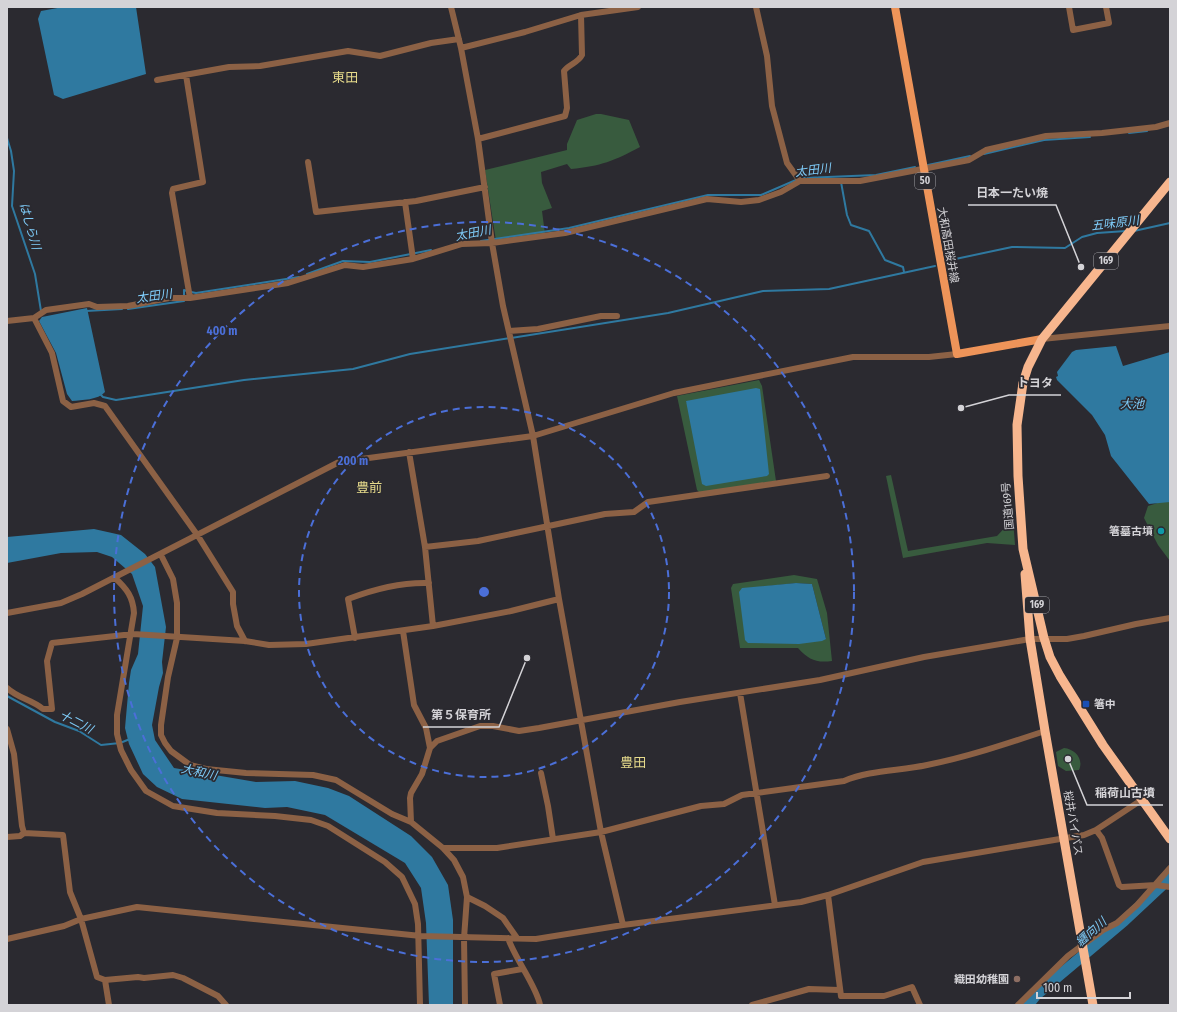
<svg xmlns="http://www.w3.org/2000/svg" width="1177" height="1012" font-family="'Fira Sans Condensed','Noto Sans JP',sans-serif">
  <rect width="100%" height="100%" fill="#2b2a30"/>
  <path fill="#385b3e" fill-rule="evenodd" d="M 596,114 L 601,114 L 629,120 L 640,147 C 614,161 601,166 571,169 L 567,164 L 541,172 L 542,183 L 552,208 L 542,211 L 545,234 L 496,241 L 485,170 L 567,150 L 567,144 L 577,120 Z
    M 759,380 L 762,386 L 776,481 L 700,493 L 697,490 L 677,396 ZM 718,396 L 769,473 L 686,402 Z
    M 891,475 L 908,551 L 997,536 L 1013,519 L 1015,545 L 987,543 L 903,558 L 886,476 Z
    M 1170,499 L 1170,561 L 1158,545 L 1144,518 L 1148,506 Z
    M 794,575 L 817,579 L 827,613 L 832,661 C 816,663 809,660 798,648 L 740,648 L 731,588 L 733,584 ZM 796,583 L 812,584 L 826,639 L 742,589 Z
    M 1064,748 C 1075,749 1084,759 1079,770 L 1066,771 L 1058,766 L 1056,752 Z"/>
  <path fill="#2f79a0" d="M 63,7 L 136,7 L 146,74 L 63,99 L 54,95 L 38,19 L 41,11 Z
    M 87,308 L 105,392 C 98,400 82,400 72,401 L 67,394 L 56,353 L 39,321 L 42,317 Z
    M 1116,346 L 1123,366 L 1170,352 L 1170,502 L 1149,504 L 1111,456 L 1105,435 L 1092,415 L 1057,380 L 1056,377 L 1058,376 L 1057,372 L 1072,352 L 1076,350 Z
    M 756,388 L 760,389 L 769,474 L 767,476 L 706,486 L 702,484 L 686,401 Z
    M 94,529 L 121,535 L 145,554 L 155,567 L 166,627 L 162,662 L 163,673 L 159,687 L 152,725 L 155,740 L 174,768 L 256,782 L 295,781 L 328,788 L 349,796 L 411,836 L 432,857 L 448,885 L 453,920 L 453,1005 L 429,1005 L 426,923 L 421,888 L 405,863 L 325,815 L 287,807 L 265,808 L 182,799 L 157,787 L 143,774 L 129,744 L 125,728 L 129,683 L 131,670 L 138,654 L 143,606 L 132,574 L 112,557 L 97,552 L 61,553 L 7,563 L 7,537 Z
    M 796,583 L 812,584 L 826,639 L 822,641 L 799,644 L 748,643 L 745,640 L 739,592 L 742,588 Z"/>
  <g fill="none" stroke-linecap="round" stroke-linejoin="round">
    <path stroke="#2f79a0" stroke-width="2" d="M 1129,133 L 1147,131
      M 7,138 L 11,151 L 14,171 L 12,206 L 35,274 L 41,311
      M 984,154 L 1044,140 L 1090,137
      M 928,165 L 970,156
      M 803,178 L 876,175 L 915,167
      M 841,182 L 847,215 L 851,225 L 869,231 L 885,260 L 903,267 L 904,272
      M 1134,231 L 1170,223
      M 481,241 L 569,228 L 708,195 L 761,195 L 796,180
      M 946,261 L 1012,247 L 1065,248 L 1082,237 L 1097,233 L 1126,231
      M 307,274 L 343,261 L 370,262 L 431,250
      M 191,292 L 196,293 L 299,277
      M 128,309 L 184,301 L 184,290 L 187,291
      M 86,311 L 122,309
      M 100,394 L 103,397 L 116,400 L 244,380 L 353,369 L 410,354 L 668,313 L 763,291 L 829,289 L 935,266
      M 7,696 L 55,722 L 79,731 L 101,745 L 120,743 L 130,739"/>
    <path stroke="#2f79a0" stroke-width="11" d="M 1028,1005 L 1036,995 L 1124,921 L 1170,878"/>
    <path stroke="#8c6145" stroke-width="6" d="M 451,7 L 461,48 L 478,139 L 492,243 L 503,306 L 533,436 L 559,599 L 601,832 L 623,925
      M 756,7 L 767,56 L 772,106 L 787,163 L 800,181
      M 1069,7 L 1073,30 L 1109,23 L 1106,7
      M 461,48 L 525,32 L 581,15 L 638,7
      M 186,75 L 203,182 L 173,189 L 172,193 L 190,298
      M 157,80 L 229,67 L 260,66 L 348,51 L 380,56 L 431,43 L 459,39
      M 478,139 L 565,116 L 567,108 L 564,71 C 569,64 578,63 582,55 L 581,15
      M 308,162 L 316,212 L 416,201 L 485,187
      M 405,202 L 413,259
      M 34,318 L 52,353 L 63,401 L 71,407 L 94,403 L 105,406 L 198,536 L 233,592 L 233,604 L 237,626 L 245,641
      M 7,321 L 34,318 L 46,310 L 89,304 L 97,307 L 128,306 L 169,298 L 190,298 L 288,283 L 345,265 L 363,267 L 413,259 L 462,244 L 492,243 L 565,233 L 707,199 L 741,202 L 759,200 L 781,192 L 800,181 L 860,181 L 969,160 L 986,150 L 1046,136 L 1102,133 L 1156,127 L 1170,123
      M 509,331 L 538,329 L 601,316 L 617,316
      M 1042,339 L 1170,326
      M 409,452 L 425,547 L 433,626
      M 425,547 L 478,541 L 605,514 L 634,512 L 648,502 L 827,476
      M 161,555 L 173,579 L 177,603 L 177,638 L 168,677 L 161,725 L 161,735 L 165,743 L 171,751 L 190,765 L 206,769 L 246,773 L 313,775 L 336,780 L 392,814 L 411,822 L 443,848 L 454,860 L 463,877 L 467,897 L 485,906 L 503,918 L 517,938
      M 115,578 C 127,589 133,597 134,613 L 117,715 L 117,734 L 121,750 L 131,770 L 146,791 L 173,806 L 217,813 L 275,816 L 311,820 L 328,826 L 385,862 L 402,877 L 415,904 L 418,924 L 420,1005
      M 7,613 L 61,603 L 82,594 L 339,462 L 533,436 L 674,393 L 853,357 L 929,357 L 957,354
      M 403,631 L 414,705 L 426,728 L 430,748
      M 355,638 L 348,599 C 374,589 400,582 429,583
      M 7,688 C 19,699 31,699 43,709 L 52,709 L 47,661 L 52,643 L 133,634 L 245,641 L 269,645 L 306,644 L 433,626 L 511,611 L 559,599
      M 740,693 L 775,905
      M 7,729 L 14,754 L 22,826 L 24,833 L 63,835 L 70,892 L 81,919 L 97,977 L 105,980 L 138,977 L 144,978 L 173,975 L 183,978 L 218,996 L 226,1005
      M 541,773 L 548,806 L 553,839
      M 411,822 L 410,798 L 411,793 L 422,774 L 430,748 L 437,741 L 480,726 L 493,726 L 519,731 L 539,728 L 680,702 L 820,680 L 924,657 L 1030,639 L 1067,639 L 1084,636 L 1136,624 L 1170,618
      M 1096,830 L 1102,838 L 1119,885 L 1122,887 L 1156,885 L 1170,887
      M 7,837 L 20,836 L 24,833
      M 443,848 L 497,848 L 601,832 L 701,806 L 724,804 L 742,795 L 844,781 C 870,770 899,771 927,765 C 967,757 1006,744 1045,731
      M 828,895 L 841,996 L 884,996 L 912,987 L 920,1005
      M 508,938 C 515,959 537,987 540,1005
      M 7,939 L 64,926 L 81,919 L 137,907 L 421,936 L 536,939 L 623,925 L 801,902 L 828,895 L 923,862 L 1084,835 L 1096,830 L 1143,799
      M 105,980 L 109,1005
      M 465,1005 L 464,938 L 467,897
      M 500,1005 L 494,974 L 522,969
      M 752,1005 L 809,989 L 839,990
      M 1018,1005 L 1068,956 L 1103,930 L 1117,923 L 1137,905 L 1170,868"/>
    <path stroke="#ee9459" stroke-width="8" d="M 895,7 L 957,354 L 1042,339"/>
    <path stroke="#f7b68e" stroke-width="9" d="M 1170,182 L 1042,339 L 1028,367 L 1023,383 L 1017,425 L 1018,476 L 1023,549 L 1044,638 L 1050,657 L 1060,676 L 1103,745 L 1170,839
      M 1025,574 L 1030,639 L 1045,731 L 1093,1005"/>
  </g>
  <g fill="none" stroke="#4b6fd8" stroke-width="2" stroke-dasharray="7 5">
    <circle cx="484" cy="592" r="185"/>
    <circle cx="484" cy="592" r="370"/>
  </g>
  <circle fill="#0f9aa8" stroke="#2b2a30" stroke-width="1.5" cx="1161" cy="531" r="4"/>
  <rect fill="#1a4fb4" stroke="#2b2a30" stroke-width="1.5" x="1082" y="700" width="8" height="8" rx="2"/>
  <circle fill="#8d6e63" stroke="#2b2a30" stroke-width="1.5" cx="1017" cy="979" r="4"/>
  <g text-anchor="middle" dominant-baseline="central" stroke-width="3.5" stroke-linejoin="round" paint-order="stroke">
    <g fill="#2b2a30" stroke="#a1a0a5" stroke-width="1">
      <rect x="915" y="173" width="20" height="16" rx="3"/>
      <rect x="1094" y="253" width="24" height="16" rx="3"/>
      <rect x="1025" y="597" width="24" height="16" rx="3"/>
    </g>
    <g font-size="10" font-weight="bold" fill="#d4d3d7">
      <text x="925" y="181">50</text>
      <text x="1106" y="261">169</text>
      <text x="1037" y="605">169</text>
    </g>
    <g font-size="11" fill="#d4d3d7" stroke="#2b2a30">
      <text transform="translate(948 245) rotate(80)">大和高田桜井線</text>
      <text transform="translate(1008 506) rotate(-95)">国道169号</text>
      <text transform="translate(1073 823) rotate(80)">桜井バイパス</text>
    </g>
    <g font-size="11" font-weight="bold" fill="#d4d3d7" stroke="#2b2a30" text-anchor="end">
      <text x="1153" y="531">箸墓古墳</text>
      <text x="1094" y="704" text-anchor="start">箸中</text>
      <text x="1009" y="979">織田幼稚園</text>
    </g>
    <g font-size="12" font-style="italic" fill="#7fccf9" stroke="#2b2a30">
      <text transform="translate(813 170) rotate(-7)">太田川</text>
      <text transform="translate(1115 223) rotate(-7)">五味原川</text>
      <text transform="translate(30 226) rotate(74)">はしら川</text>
      <text transform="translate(473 233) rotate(-11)">太田川</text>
      <text transform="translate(154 296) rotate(-8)">太田川</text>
      <text x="1132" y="404">大池</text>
      <text transform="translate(76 722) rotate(27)">十二川</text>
      <text transform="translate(199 772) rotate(12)">大和川</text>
      <text transform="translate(1091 932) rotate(-42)">纒向川</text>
    </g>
    <g font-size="13" fill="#e6da8b" stroke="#2b2a30">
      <text x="345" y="77">東田</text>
      <text x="369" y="487">豊前</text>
      <text x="633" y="762">豊田</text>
    </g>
  </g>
  <circle cx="484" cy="592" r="6" fill="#4b6fd8" stroke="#2b2a30" stroke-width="2"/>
  <g font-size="12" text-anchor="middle" font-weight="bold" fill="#4b6fd8" stroke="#2b2a30" stroke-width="3.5" stroke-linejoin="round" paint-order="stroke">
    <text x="222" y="335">400 m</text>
    <text x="353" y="465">200 m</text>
  </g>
  <path fill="none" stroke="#d4d3d7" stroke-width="1.5" d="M1081 267L1056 205H968M961 408L1009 395H1061M527 658L499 727H423M1068 759L1087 805H1163"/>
  <g fill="#d4d3d7" stroke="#2b2a30" stroke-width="1.5">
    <circle cx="1081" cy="267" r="4"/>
    <circle cx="961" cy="408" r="4"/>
    <circle cx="527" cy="658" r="4"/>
    <circle cx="1068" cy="759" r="4"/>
  </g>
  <g font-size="12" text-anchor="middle" font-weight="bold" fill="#d4d3d7" stroke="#2b2a30" stroke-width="3.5" stroke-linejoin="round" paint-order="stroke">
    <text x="1012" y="197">日本一たい焼</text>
    <text x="1035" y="387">トヨタ</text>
    <text x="461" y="719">第５保育所</text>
    <text x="1125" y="797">稲荷山古墳</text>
  </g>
  <rect width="1177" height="1012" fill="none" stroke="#d4d3d7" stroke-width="16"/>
  <path d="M1037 992v6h93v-6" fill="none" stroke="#d4d3d7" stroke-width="2"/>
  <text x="1043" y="992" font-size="12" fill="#d4d3d7" stroke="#2b2a30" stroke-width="3" paint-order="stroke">100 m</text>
</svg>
